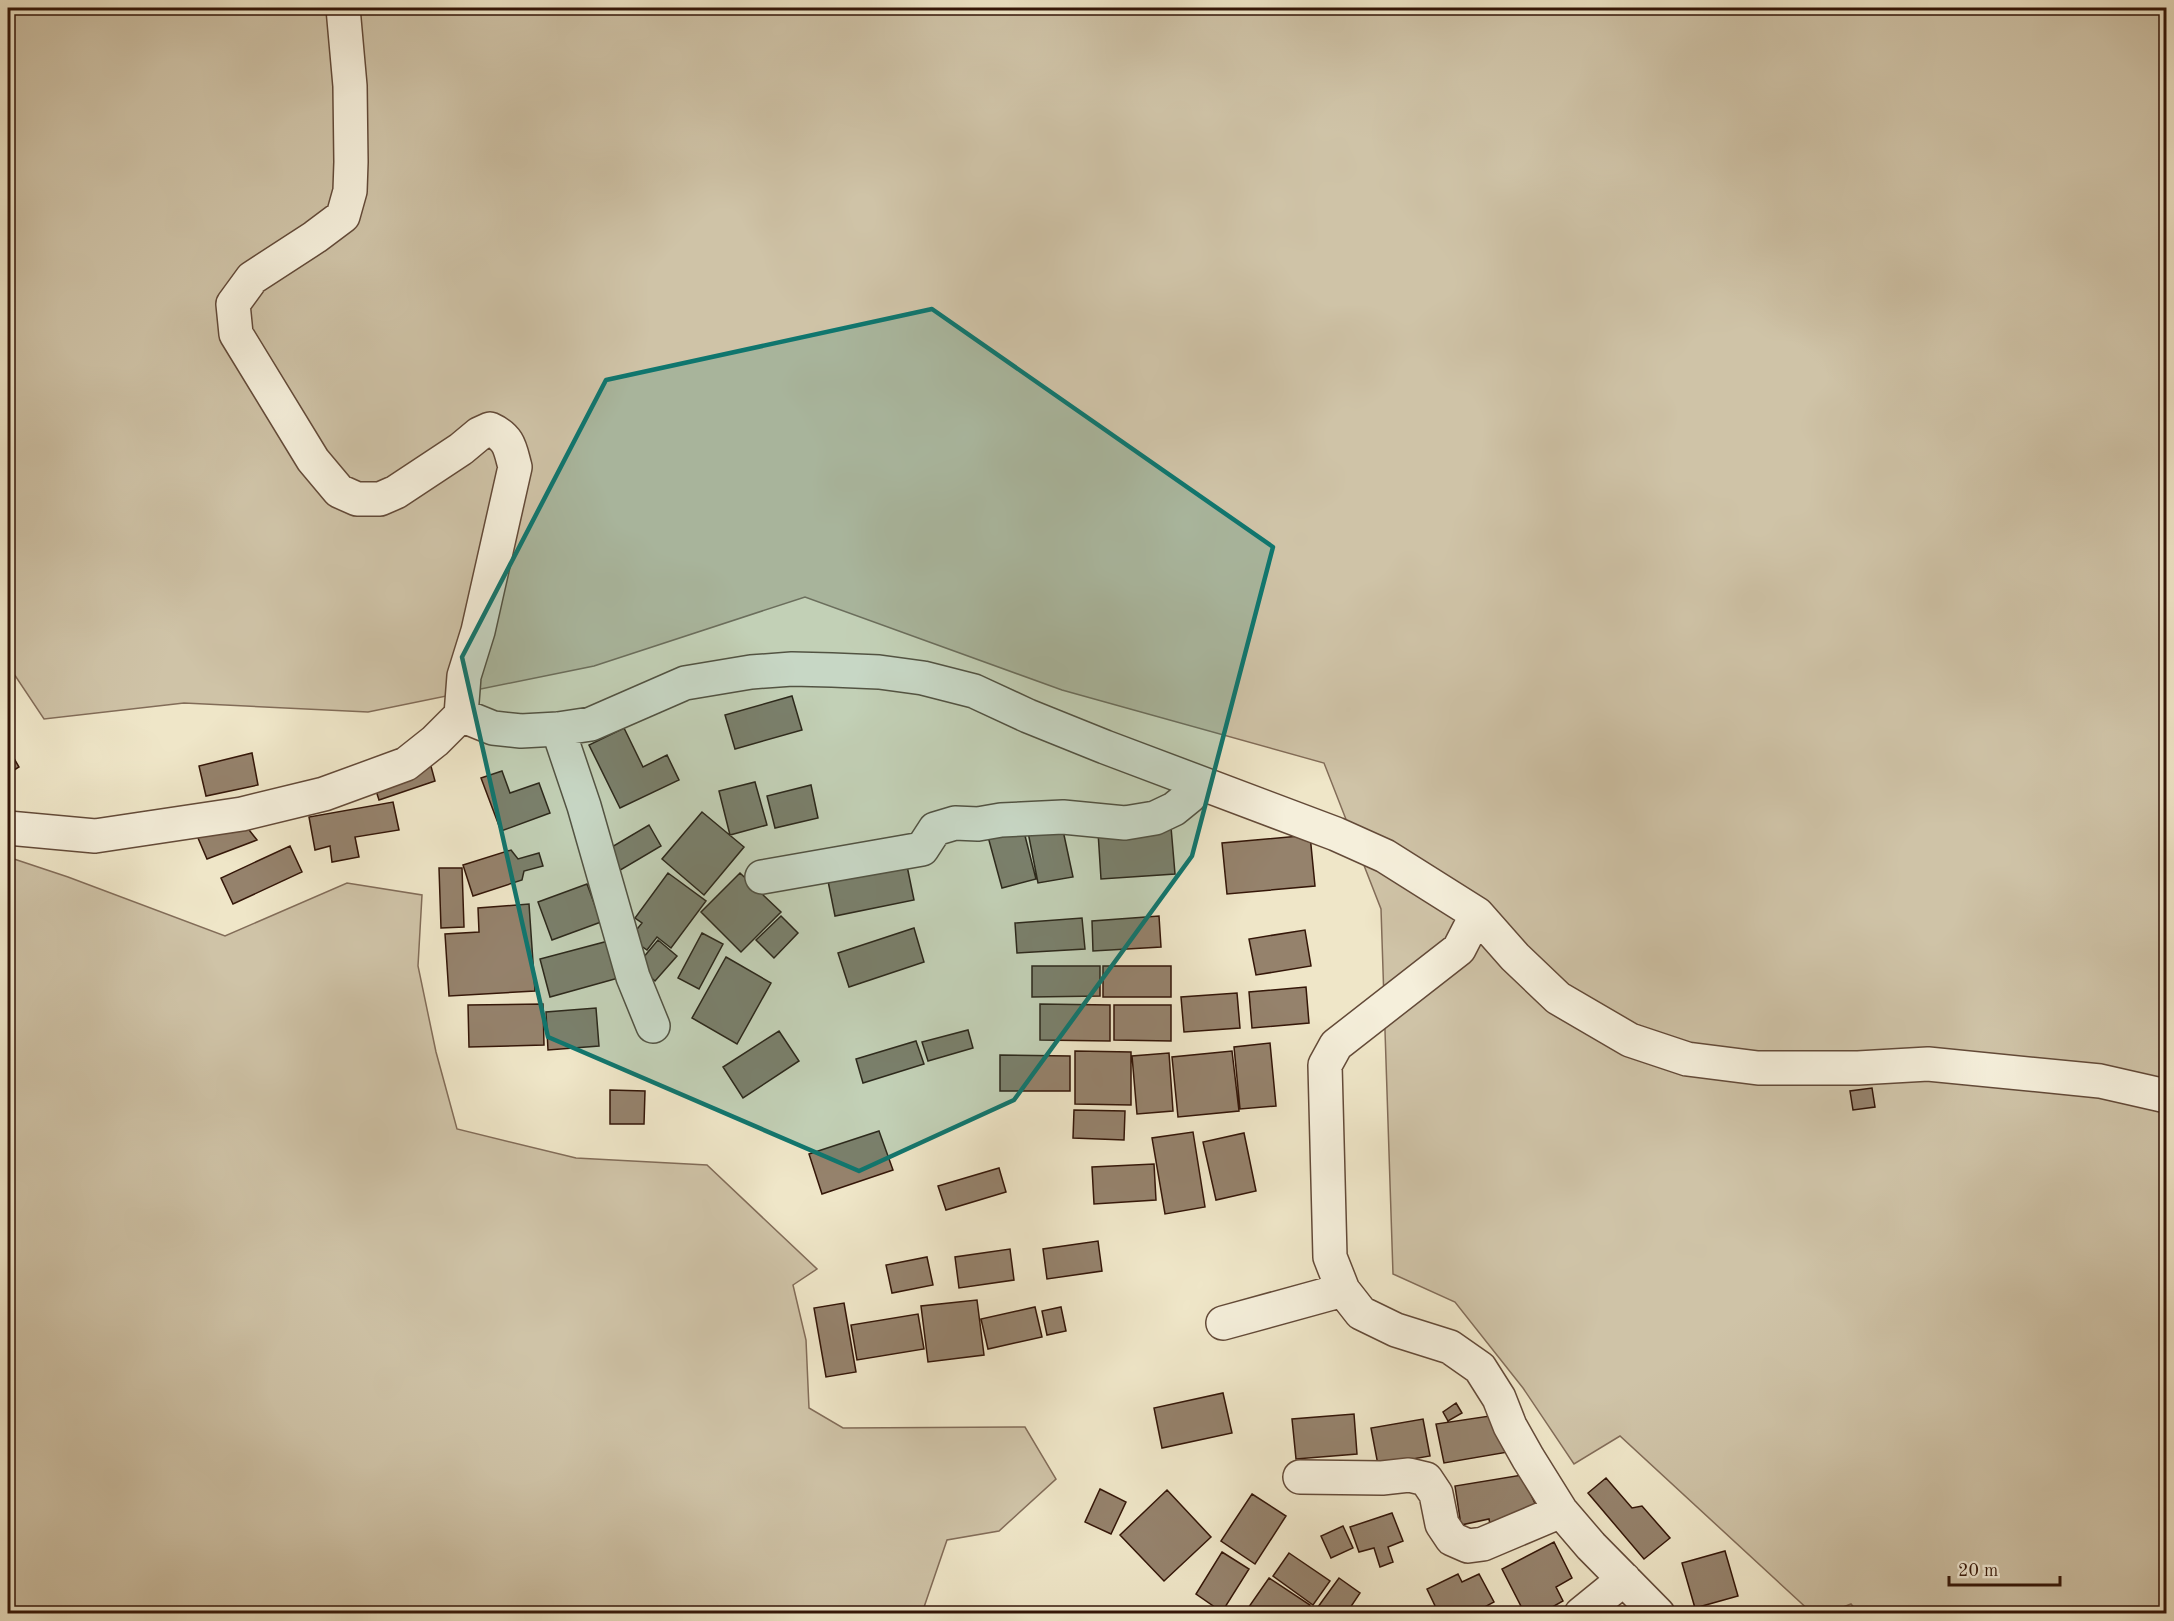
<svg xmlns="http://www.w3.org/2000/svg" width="2174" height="1621" font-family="'Old Standard TT',serif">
  <rect width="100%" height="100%" fill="#efe6c8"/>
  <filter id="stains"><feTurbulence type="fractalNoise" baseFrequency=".00333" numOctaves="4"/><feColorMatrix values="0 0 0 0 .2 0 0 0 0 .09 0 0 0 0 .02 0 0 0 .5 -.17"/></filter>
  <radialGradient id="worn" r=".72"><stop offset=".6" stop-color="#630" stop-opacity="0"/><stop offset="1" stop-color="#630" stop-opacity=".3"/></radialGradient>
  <path fill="#cfc3a7" stroke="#826c58" stroke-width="1.5" d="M 8,8 L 2166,8 L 2166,1613 L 1859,1614 L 1851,1604 L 1828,1613 L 1812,1613 L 1620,1436 L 1574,1464 L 1523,1388 L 1455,1302 L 1393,1274 L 1381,909 L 1324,763 L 1062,690 L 805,597 L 594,666 L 368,712 L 184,703 L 44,719 L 8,665 Z
    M 8,857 L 68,877 L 225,936 L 347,883 L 422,895 L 418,966 L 436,1052 L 457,1129 L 576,1158 L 707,1165 L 817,1269 L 793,1285 L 806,1340 L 809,1408 L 843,1428 L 1025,1427 L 1056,1479 L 999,1531 L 947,1540 L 922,1613 L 8,1613 Z"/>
  <path fill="#95826c" stroke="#341608" stroke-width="1.5" d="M 792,696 L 802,730 L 735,749 L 725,715 Z
    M 624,728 L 643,767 L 667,755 L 679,780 L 620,808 L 589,745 Z
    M 8,748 L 19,767 L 8,774 Z
    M 252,753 L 258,785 L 206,796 L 199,766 Z
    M 429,759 L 435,781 L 379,800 L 372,778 Z
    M 502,771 L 510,793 L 539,783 L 550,813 L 501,831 L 481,778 Z
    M 755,782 L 767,825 L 730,835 L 719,791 Z
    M 811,785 L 818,818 L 775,828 L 767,796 Z
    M 393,802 L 399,830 L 355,837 L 359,857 L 332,862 L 330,846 L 315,850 L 309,817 Z
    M 702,812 L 744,847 L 704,895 L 662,859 Z
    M 242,821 L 257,840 L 207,859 L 195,831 Z
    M 1061,821 L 1073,877 L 1038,883 L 1027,827 Z
    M 1022,824 L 1036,879 L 1002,888 L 987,833 Z
    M 649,825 L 661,846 L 617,872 L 605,851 Z
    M 1171,827 L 1175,874 L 1101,879 L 1098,832 Z
    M 1310,835 L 1315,886 L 1227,894 L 1222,843 Z
    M 290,846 L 302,872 L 233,904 L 221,878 Z
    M 511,850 L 518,859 L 539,853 L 543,866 L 524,871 L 522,880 L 473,896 L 463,865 Z
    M 906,861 L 914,900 L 835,916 L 827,876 Z
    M 439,868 L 462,868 L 464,927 L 441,928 Z
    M 668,873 L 706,901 L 671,948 L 657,937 L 647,950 L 630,938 L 642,923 L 635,918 Z
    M 740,873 L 781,912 L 741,952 L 701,912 Z
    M 587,884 L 601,922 L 552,940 L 538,902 Z
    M 529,904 L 535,991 L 449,996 L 445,934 L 479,932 L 478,908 Z
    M 781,916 L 798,933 L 774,958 L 756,940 Z
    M 1159,916 L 1161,947 L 1093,951 L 1092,921 Z
    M 1082,918 L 1085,949 L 1017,953 L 1015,923 Z
    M 914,928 L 924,962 L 849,987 L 838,953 Z
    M 1305,930 L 1311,966 L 1256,975 L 1249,939 Z
    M 702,933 L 723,944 L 699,989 L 678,978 Z
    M 612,940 L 622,977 L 550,997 L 540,959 Z
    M 658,940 L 677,956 L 655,981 L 637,965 Z
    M 726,957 L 771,983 L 737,1044 L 692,1018 Z
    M 1032,966 L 1100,966 L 1100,996 L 1032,997 Z
    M 1103,966 L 1171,966 L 1171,997 L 1103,997 Z
    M 1306,987 L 1309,1023 L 1252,1028 L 1249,992 Z
    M 1237,993 L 1240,1028 L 1184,1032 L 1181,997 Z
    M 543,1004 L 544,1045 L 469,1047 L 468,1005 Z
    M 1040,1004 L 1110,1005 L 1110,1041 L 1040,1040 Z
    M 1114,1005 L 1171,1005 L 1171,1041 L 1114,1040 Z
    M 596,1008 L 599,1046 L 548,1050 L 546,1012 Z
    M 968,1030 L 973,1048 L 928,1061 L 922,1042 Z
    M 779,1031 L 799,1061 L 743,1098 L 723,1067 Z
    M 916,1041 L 924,1064 L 863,1083 L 856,1059 Z
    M 1270,1043 L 1276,1106 L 1240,1109 L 1234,1047 Z
    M 1075,1051 L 1131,1052 L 1131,1105 L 1075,1104 Z
    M 1232,1051 L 1239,1111 L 1178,1117 L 1172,1057 Z
    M 1169,1053 L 1173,1111 L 1137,1114 L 1132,1056 Z
    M 1000,1055 L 1070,1056 L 1070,1091 L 1000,1091 Z
    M 1872,1088 L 1875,1107 L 1853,1110 L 1850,1091 Z
    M 610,1090 L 645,1091 L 644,1124 L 610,1124 Z
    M 1074,1110 L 1125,1111 L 1124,1140 L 1073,1138 Z
    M 879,1131 L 893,1170 L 822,1194 L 809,1154 Z
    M 1193,1132 L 1205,1207 L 1165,1214 L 1152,1138 Z
    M 1244,1133 L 1256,1191 L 1216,1200 L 1203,1142 Z
    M 1154,1164 L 1156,1200 L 1094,1204 L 1092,1167 Z
    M 999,1168 L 1006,1192 L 946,1210 L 938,1186 Z
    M 1098,1241 L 1102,1271 L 1047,1279 L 1043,1249 Z
    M 1010,1249 L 1014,1280 L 959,1288 L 955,1257 Z
    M 927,1257 L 933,1285 L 892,1293 L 886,1265 Z
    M 977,1300 L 984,1355 L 928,1362 L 921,1306 Z
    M 844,1303 L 856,1372 L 826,1377 L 814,1308 Z
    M 1035,1307 L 1042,1337 L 988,1349 L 981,1319 Z
    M 1061,1307 L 1066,1331 L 1047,1335 L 1042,1311 Z
    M 918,1314 L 924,1349 L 857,1360 L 851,1325 Z
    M 1223,1393 L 1232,1433 L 1162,1448 L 1154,1408 Z
    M 1456,1403 L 1462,1413 L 1448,1421 L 1443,1412 Z
    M 1354,1414 L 1357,1454 L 1296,1459 L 1292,1419 Z
    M 1503,1414 L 1514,1451 L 1444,1463 L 1436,1424 Z
    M 1423,1419 L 1430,1456 L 1378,1465 L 1371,1428 Z
    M 1522,1475 L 1538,1510 L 1491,1530 L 1489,1519 L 1461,1525 L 1455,1486 Z
    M 1606,1478 L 1632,1508 L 1642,1506 L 1670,1538 L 1644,1559 L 1588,1493 Z
    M 1100,1489 L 1126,1502 L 1111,1534 L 1085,1522 Z
    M 1167,1490 L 1211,1537 L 1164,1581 L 1120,1535 Z
    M 1252,1494 L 1286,1516 L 1255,1564 L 1221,1541 Z
    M 1392,1513 L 1403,1541 L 1388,1547 L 1393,1562 L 1380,1567 L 1374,1548 L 1359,1552 L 1350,1527 Z
    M 1343,1526 L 1353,1548 L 1331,1558 L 1321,1536 Z
    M 1554,1542 L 1572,1578 L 1556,1587 L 1563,1601 L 1540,1614 L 1525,1614 L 1502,1569 Z
    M 1725,1551 L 1738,1596 L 1695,1608 L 1682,1563 Z
    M 1222,1552 L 1249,1569 L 1222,1612 L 1196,1594 Z
    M 1289,1553 L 1330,1581 L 1313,1605 L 1273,1576 Z
    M 1458,1574 L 1462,1582 L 1479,1574 L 1494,1602 L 1479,1610 L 1481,1614 L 1439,1614 L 1427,1589 Z
    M 1269,1578 L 1310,1605 L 1305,1614 L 1250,1614 L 1246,1611 Z
    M 1339,1578 L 1360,1593 L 1346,1614 L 1318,1614 L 1315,1611 Z"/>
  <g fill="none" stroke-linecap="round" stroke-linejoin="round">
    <defs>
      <path id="minor" d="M 461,715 L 493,728 L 521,731 L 558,729 L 591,724 L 685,683 L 751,672 L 792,669 L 832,670 L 879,672 L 923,678 L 974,691 L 1028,716 L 1105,747 L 1336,834 L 1385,856 L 1477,914 L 1515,957 L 1558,998 L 1630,1040 L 1687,1059 L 1758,1068 L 1858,1068 L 1928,1064 L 2100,1081 L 2166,1096
        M 558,729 L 584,806 L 633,977 L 653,1026
        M 8,828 L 95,836 L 242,814 L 324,794 L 406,764 L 435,741 L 461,715 L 464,676 L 478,631 L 515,467 C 510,449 510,438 490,429 L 479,434 L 461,449 L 396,492 L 380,499 L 357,499 L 339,491 L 313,460 L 236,334 L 233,304 L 252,278 L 315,237 L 343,216 L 350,191 L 351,162 L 350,86 L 343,8
        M 762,877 L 922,849 L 935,829 L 955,823 L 978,824 L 1001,820 L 1063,817 L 1125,823 L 1155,818 L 1174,809 L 1190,796 L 1197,783
        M 1477,914 L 1459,949 L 1336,1045 L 1325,1065 L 1330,1257 L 1343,1290 L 1361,1313 L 1396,1330 L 1450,1347 L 1480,1368 L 1499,1398 L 1510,1426 L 1528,1458 L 1561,1511 L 1591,1546 L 1658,1614
        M 1223,1323 L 1343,1290
        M 1300,1477 L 1382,1478 L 1409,1475 L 1426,1479 L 1436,1494 L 1442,1524 L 1452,1539 L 1468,1546 L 1483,1544 L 1561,1511
        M 1581,1614 L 1624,1579"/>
    </defs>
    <use href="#minor" stroke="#634a38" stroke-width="36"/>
    <use href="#minor" stroke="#f5efdb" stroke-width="33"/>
  </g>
  <path fill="#0f766e" fill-opacity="0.2" stroke="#0f766e" stroke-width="4.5" stroke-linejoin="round" d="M 932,309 L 1273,547 L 1192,856 L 1014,1100 L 859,1171 L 548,1037 L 462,657 L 606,380 Z"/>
  <rect width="2174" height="1621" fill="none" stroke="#efe6c8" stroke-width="30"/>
  <rect x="9" y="9" width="2156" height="1603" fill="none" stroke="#341608" stroke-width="3"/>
  <rect x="15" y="15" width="2144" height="1591" fill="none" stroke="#341608" stroke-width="1.5"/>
  <path d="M1949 1576v9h111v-9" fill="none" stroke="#341608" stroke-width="3"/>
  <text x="1958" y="1576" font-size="18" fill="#341608" stroke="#f5efdb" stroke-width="4.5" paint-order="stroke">20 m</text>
  <rect width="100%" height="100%" filter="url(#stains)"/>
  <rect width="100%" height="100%" fill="url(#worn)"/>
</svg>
